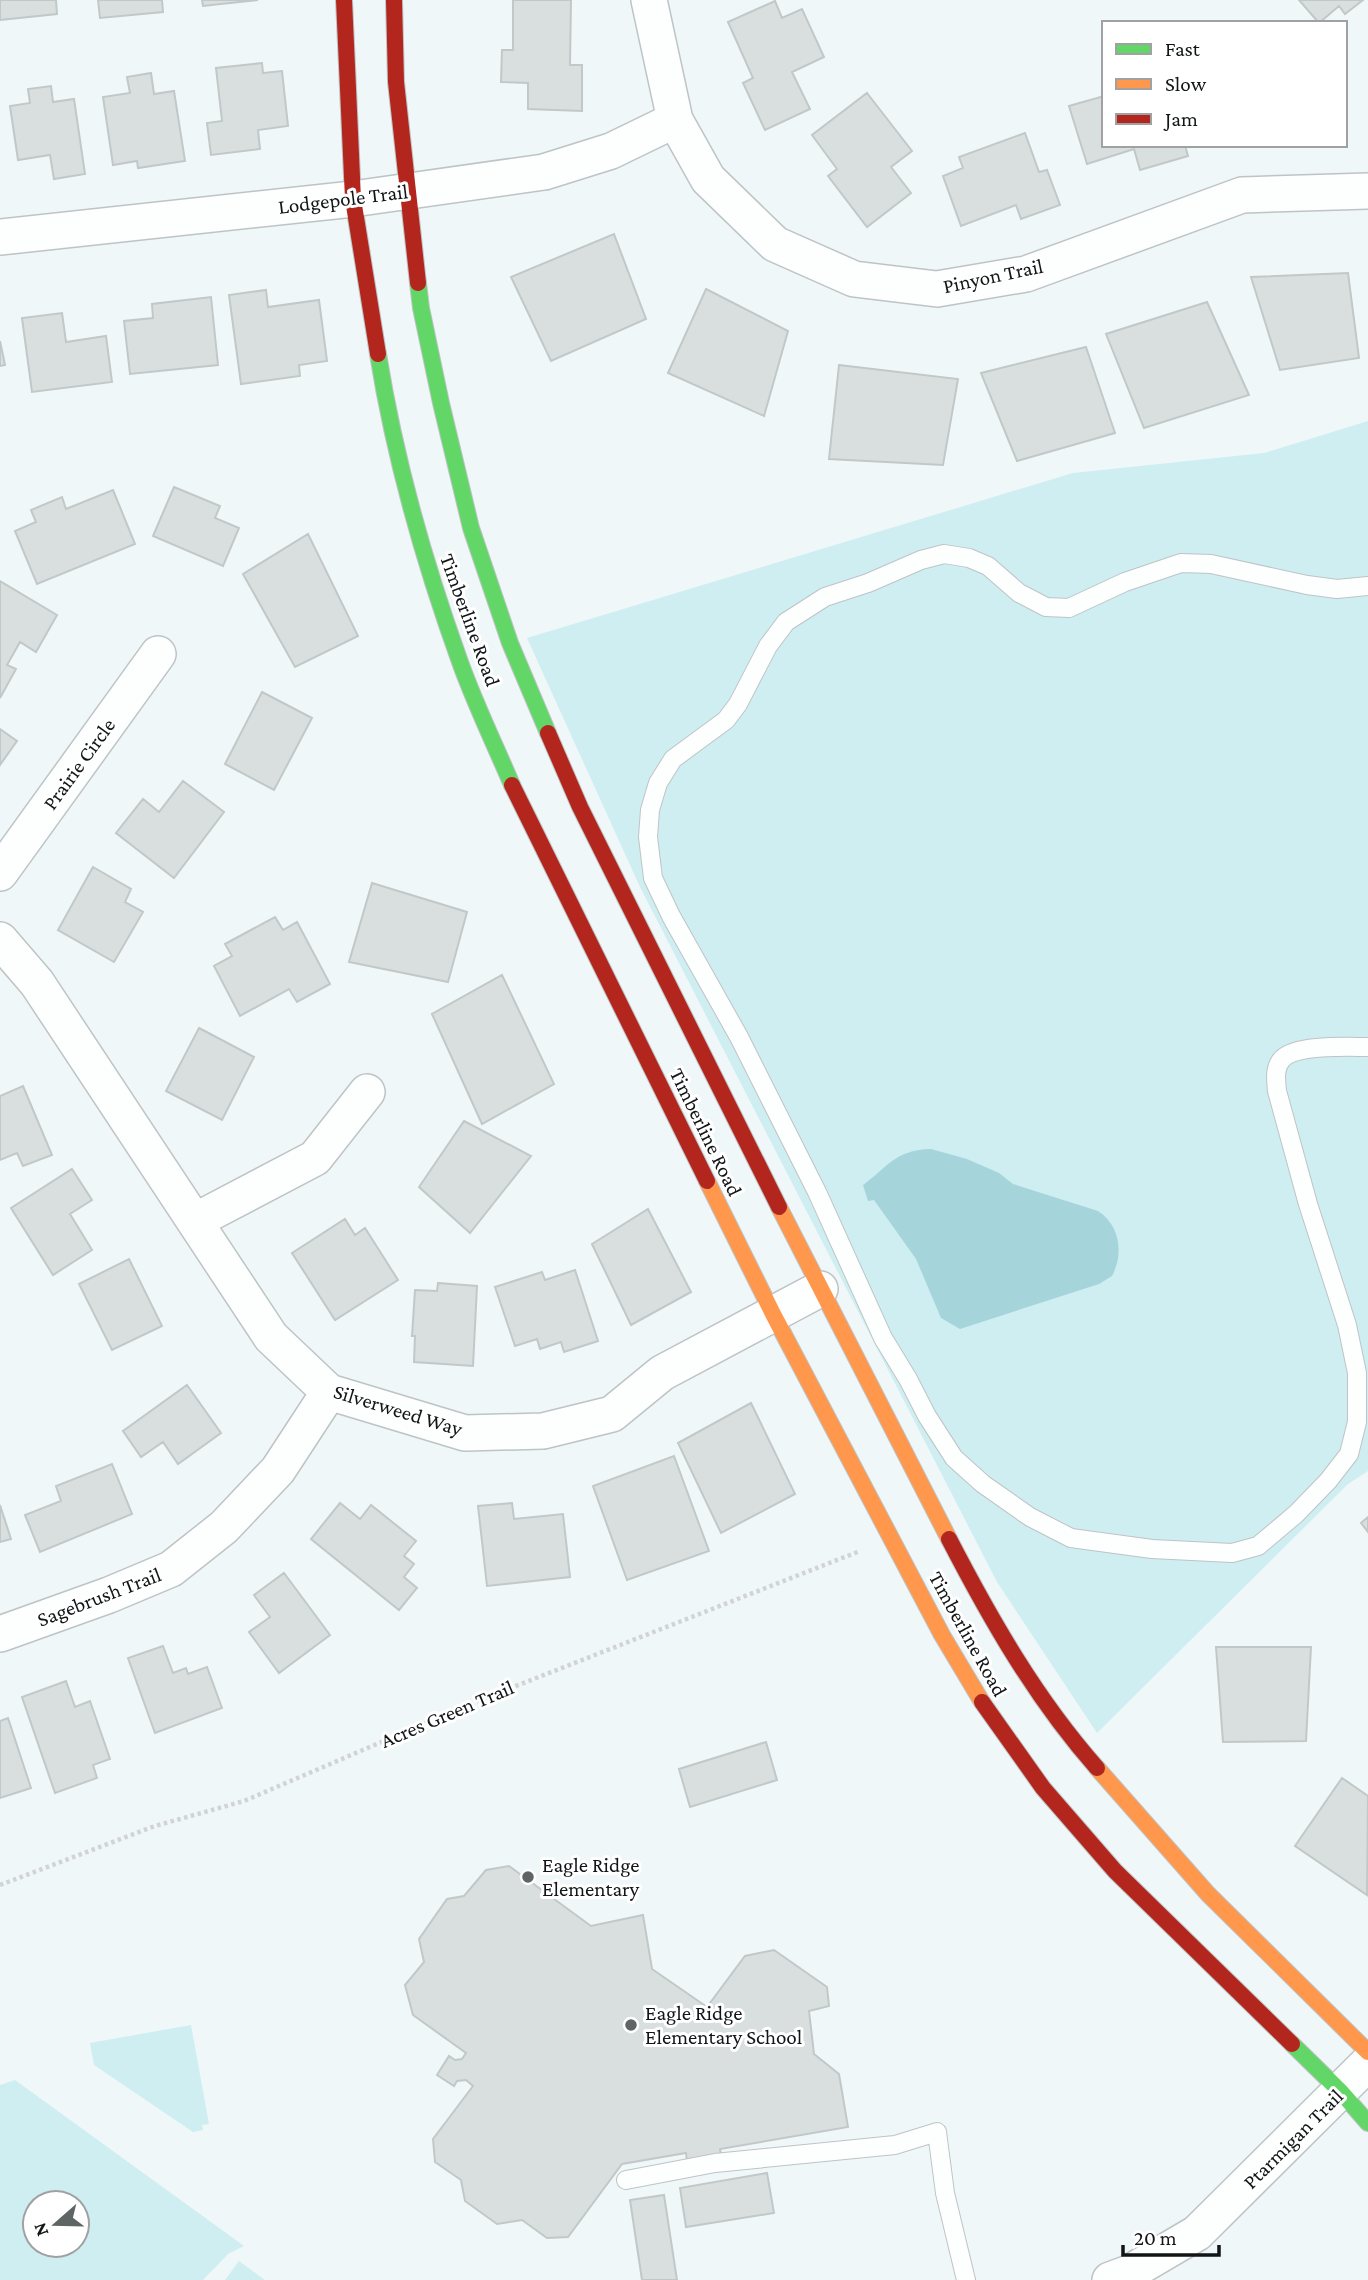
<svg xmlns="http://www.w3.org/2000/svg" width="1368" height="2280" font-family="'Crimson Pro',serif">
  <rect width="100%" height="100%" fill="#f0f7f8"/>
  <path fill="#ceeef2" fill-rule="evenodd" d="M 1368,421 L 1368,1471 L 1348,1484 L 1097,1733 L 997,1582 L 640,887 L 527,638 L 1073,473 L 1264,453 Z
    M 191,2025 L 209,2124 L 202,2125 L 203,2130 L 193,2132 L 94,2065 L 90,2043 Z
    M 15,2080 L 244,2246 L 228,2254 L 203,2280 L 0,2280 L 0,2085 ZM 35,2203 L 77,2203 L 77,2245 L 35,2245 Z
    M 239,2261 L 265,2280 L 225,2280 Z"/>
  <path fill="#a5d5db" d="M 931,1149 L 967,1159 L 999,1173 L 1013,1184 L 1098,1211 C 1120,1225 1124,1254 1112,1276 L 1099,1284 L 960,1329 L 941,1318 L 916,1259 L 874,1200 L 868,1201 L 863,1185 C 889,1166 895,1150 931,1149 Z"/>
  <path fill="#d9dfdf" stroke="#c2c8c8" stroke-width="2" d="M 0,0 L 56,0 L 57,14 L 0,20 Z
    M 98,0 L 162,0 L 163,12 L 100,18 Z
    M 202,0 L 258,0 L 203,6 Z
    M 513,0 L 571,0 L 570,65 L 582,65 L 582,111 L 528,109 L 528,83 L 501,82 L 502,50 L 513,50 Z
    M 1299,0 L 1363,0 L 1345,14 L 1339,6 L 1319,23 Z
    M 775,1 L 782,18 L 802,9 L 824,57 L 792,72 L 810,109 L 765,130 L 743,83 L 753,78 L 728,22 Z
    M 262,63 L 263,73 L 282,71 L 288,126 L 258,130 L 260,149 L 211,155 L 207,123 L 222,121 L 216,68 Z
    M 151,73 L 154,94 L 174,91 L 185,161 L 138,168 L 137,161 L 113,165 L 103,97 L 130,93 L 127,77 Z
    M 51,86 L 53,102 L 74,99 L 85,174 L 54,179 L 50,155 L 18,160 L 10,106 L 30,103 L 28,89 Z
    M 867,93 L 912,151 L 891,167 L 911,193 L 867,227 L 828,176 L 837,169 L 812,135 Z
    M 1104,96 L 1104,145 L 1185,145 L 1188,156 L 1140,170 L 1134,149 L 1087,164 L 1069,106 Z
    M 1025,133 L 1039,172 L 1047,170 L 1060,205 L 1021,219 L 1016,205 L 961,226 L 943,176 L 963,168 L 959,157 Z
    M 614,234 L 646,319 L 551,361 L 511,277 Z
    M 1348,273 L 1359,358 L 1280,370 L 1251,277 Z
    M 706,289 L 788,331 L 764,416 L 668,373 Z
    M 266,290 L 268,307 L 319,300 L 327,361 L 299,365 L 300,376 L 241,384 L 229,295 Z
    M 211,297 L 218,365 L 130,374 L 124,321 L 153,318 L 152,304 Z
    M 1207,302 L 1249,395 L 1144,428 L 1106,334 Z
    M 62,313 L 66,342 L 106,336 L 112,382 L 32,392 L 22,318 Z
    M 0,341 L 5,365 L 0,366 Z
    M 1086,347 L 1115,433 L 1017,461 L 981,373 Z
    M 839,365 L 958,379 L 943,465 L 829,459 Z
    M 174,487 L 220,506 L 215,518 L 239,528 L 223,566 L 153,536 Z
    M 113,490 L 135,544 L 37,584 L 15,531 L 36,522 L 31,510 L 62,497 L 66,509 Z
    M 308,534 L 358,636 L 295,667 L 243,574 Z
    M 0,581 L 57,615 L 36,652 L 20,642 L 7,665 L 16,669 L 0,698 Z
    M 262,692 L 312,718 L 274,790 L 225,764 Z
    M 0,729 L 17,741 L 0,765 Z
    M 183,781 L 224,812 L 174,878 L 116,833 L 143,799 L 159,812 Z
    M 93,867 L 131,889 L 125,902 L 143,912 L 114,962 L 58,930 Z
    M 372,883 L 467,912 L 448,982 L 349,962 Z
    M 275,917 L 283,930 L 297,922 L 330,984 L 297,1002 L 289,989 L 240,1016 L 214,966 L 232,956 L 225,944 Z
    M 502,975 L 554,1084 L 482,1124 L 432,1014 Z
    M 199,1028 L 254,1057 L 222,1120 L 166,1091 Z
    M 23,1086 L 52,1155 L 23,1166 L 17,1153 L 0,1160 L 0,1096 Z
    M 464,1121 L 531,1156 L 470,1233 L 419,1187 Z
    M 72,1169 L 92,1200 L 70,1214 L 92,1250 L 53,1275 L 11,1208 Z
    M 648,1209 L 691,1292 L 631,1325 L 592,1244 Z
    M 345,1219 L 355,1235 L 365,1228 L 398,1280 L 335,1320 L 292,1253 Z
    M 129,1259 L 162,1326 L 112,1350 L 79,1284 Z
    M 575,1270 L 598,1341 L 564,1352 L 561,1342 L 540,1349 L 537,1339 L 515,1346 L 495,1287 L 542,1272 L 545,1280 Z
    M 438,1283 L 477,1286 L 473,1366 L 414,1362 L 415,1336 L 412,1336 L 415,1290 L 437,1291 Z
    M 187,1385 L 221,1433 L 178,1464 L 163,1442 L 141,1457 L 123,1431 Z
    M 751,1403 L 795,1494 L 721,1533 L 678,1443 Z
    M 674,1456 L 709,1551 L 627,1580 L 593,1486 Z
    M 112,1464 L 132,1514 L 40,1552 L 25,1515 L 61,1501 L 56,1486 Z
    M 340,1503 L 360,1519 L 371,1505 L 416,1541 L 404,1556 L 414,1564 L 404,1577 L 417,1588 L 399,1610 L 311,1539 Z
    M 512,1503 L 514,1519 L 563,1514 L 570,1577 L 487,1586 L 478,1506 Z
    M 0,1505 L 11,1539 L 0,1542 Z
    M 1368,1517 L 1368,1532 L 1361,1523 Z
    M 284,1573 L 330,1635 L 279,1673 L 249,1632 L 270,1617 L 254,1595 Z
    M 163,1646 L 173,1673 L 186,1668 L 188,1674 L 207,1667 L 222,1708 L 155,1733 L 128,1658 Z
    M 1216,1647 L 1311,1647 L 1306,1741 L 1223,1742 Z
    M 66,1681 L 75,1707 L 90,1701 L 110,1759 L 93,1765 L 97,1778 L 55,1793 L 22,1697 Z
    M 8,1718 L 31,1788 L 0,1798 L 0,1721 Z
    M 766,1742 L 777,1780 L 690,1807 L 679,1769 Z
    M 1342,1778 L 1368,1796 L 1367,1895 L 1295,1846 Z
    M 509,1866 L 591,1926 L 643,1915 L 652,1969 L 707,2007 L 745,1956 L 774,1950 L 827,1987 L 829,2006 L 809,2011 L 814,2054 L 839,2074 L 848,2127 L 720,2149 L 721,2156 L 687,2161 L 686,2153 L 622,2164 L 568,2237 L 547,2238 L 522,2220 L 497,2224 L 465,2201 L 461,2180 L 435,2162 L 433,2139 L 473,2086 L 466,2080 L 457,2081 L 454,2086 L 437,2075 L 449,2056 L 455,2060 L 462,2059 L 466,2053 L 413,2015 L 405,1985 L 424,1962 L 419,1939 L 447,1899 L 464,1896 L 486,1870 Z
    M 767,2173 L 774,2213 L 686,2227 L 680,2188 Z
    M 664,2195 L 677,2280 L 642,2280 L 630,2200 Z"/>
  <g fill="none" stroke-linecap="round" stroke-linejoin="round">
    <defs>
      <path id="lane" d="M 1368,586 L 1337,589 L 1307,585 L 1211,564 L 1181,563 L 1125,582 L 1069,608 L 1046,607 L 1019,593 L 988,566 L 969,558 L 944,554 L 921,560 L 868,583 L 825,597 L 786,622 L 768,646 L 738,704 L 726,720 L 673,759 L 658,783 L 650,810 L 648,837 L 653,878 L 671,916 L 739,1037 L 817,1192 L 883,1338 L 908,1379 L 927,1416 L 954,1458 L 983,1484 L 1030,1517 L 1071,1538 L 1152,1549 L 1232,1553 L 1258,1546 L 1296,1514 L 1328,1481 L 1349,1454 L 1357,1422 L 1357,1373 L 1347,1325 L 1308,1204 L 1277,1091 C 1276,1080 1274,1068 1282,1059 C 1296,1044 1348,1047 1368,1047
        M 626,2180 L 715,2163 L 895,2145 L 937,2132 L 945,2193 L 966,2280"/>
      <path id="street" d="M 649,0 L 675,120 L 708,179 L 775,244 L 854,279 L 937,289 L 1026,274 L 1242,195 L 1368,191
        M 0,237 L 353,199 L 544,172 L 611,151 L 675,120
        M 0,873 L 158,654
        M 0,940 L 37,983 L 271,1337 L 329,1392 L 465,1433 L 543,1431 L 612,1414 L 662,1373 L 820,1289
        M 195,1221 L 315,1158 L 367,1092
        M 0,1634 L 109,1595 L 171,1569 L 224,1527 L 278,1470 L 329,1392
        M 1110,2280 L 1129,2273 L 1197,2233 L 1368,2063"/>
      <path id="fast" d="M 418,283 L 421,308 L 441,403 L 471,528 L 510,643 L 548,733
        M 378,354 C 395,460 424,562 460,662 C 475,704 495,745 512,785
        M 1292,2044 L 1341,2092 L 1368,2123"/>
      <path id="slow" d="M 707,1181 L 773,1314 L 942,1635 L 982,1702
        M 779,1207 L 949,1539
        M 1097,1768 L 1208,1894 L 1368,2052"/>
      <path id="jam" d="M 344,0 L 353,199 L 378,354
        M 394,0 L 396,82 L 418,283
        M 548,733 L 580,807 L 779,1207
        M 512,785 L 707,1181
        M 949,1539 C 991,1620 1036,1699 1097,1768
        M 982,1702 L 1043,1788 L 1115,1871 L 1292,2044"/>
    </defs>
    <use href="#lane" stroke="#bec4c5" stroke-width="20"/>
    <use href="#street" stroke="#bec4c5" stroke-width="38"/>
    <use href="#fast" stroke="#bec4c5" stroke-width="18"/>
    <use href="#slow" stroke="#bec4c5" stroke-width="18"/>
    <use href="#jam" stroke="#bec4c5" stroke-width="18"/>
    <path stroke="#d1d3d4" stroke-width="4.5" stroke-dasharray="3.5 3.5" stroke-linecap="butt" d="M 0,1885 L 155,1826 L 244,1801 L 470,1704 L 860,1551"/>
    <use href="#lane" stroke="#fdfefe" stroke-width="18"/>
    <use href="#street" stroke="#fdfefe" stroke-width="35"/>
    <use href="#fast" stroke="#63d668" stroke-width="16"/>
    <use href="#slow" stroke="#ff974d" stroke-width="16"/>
    <use href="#jam" stroke="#b3261e" stroke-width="16"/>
  </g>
  <g fill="#5f6465" stroke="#fff" stroke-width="2.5">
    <circle cx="528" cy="1877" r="7"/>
    <circle cx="631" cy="2025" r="7"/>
  </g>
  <g text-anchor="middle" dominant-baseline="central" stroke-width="6" stroke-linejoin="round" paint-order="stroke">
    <g font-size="21" fill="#111516" stroke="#fff">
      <text transform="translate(343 199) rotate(-7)">Lodgepole Trail</text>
      <text transform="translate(993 276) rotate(-12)">Pinyon Trail</text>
      <text transform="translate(470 620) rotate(70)">Timberline Road</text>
      <text transform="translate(79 764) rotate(-54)">Prairie Circle</text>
      <text transform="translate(706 1132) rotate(64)">Timberline Road</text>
      <text transform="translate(398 1410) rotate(17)">Silverweed Way</text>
      <text transform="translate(99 1597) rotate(-21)">Sagebrush Trail</text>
      <text transform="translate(968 1634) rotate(61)">Timberline Road</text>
      <text transform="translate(447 1714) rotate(-23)">Acres Green Trail</text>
      <text transform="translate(1293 2139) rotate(-45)">Ptarmigan Trail</text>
    </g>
    <g font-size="21" fill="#111516" stroke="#fff" text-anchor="start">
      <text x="542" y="1865">Eagle Ridge<tspan x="542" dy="24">Elementary</tspan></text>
      <text x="645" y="2013">Eagle Ridge<tspan x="645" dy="24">Elementary School</tspan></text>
    </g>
  </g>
  <rect x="1102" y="21" width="245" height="126" fill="#ffffff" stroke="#a0a1a2" stroke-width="2"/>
  <rect x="1116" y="44" width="35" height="10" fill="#63d668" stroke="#a0a1a2" stroke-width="2"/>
  <text x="1165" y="56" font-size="21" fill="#111516">Fast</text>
  <rect x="1116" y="79" width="35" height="10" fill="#ff974d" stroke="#a0a1a2" stroke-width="2"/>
  <text x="1165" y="91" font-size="21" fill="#111516">Slow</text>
  <rect x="1116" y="114" width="35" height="10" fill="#b3261e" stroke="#a0a1a2" stroke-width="2"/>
  <text x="1165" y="126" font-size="21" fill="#111516">Jam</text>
  <g transform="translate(56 2224) rotate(250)"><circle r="33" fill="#ffffff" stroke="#a0a1a2" stroke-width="2"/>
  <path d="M0-5L12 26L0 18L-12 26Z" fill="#5f6465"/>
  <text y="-10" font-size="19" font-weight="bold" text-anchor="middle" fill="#111516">N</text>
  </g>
  <path d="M1123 2245v10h96v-10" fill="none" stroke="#111516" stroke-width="3.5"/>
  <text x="1134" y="2245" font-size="21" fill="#111516" stroke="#ffffff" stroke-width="5" paint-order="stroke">20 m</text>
</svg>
